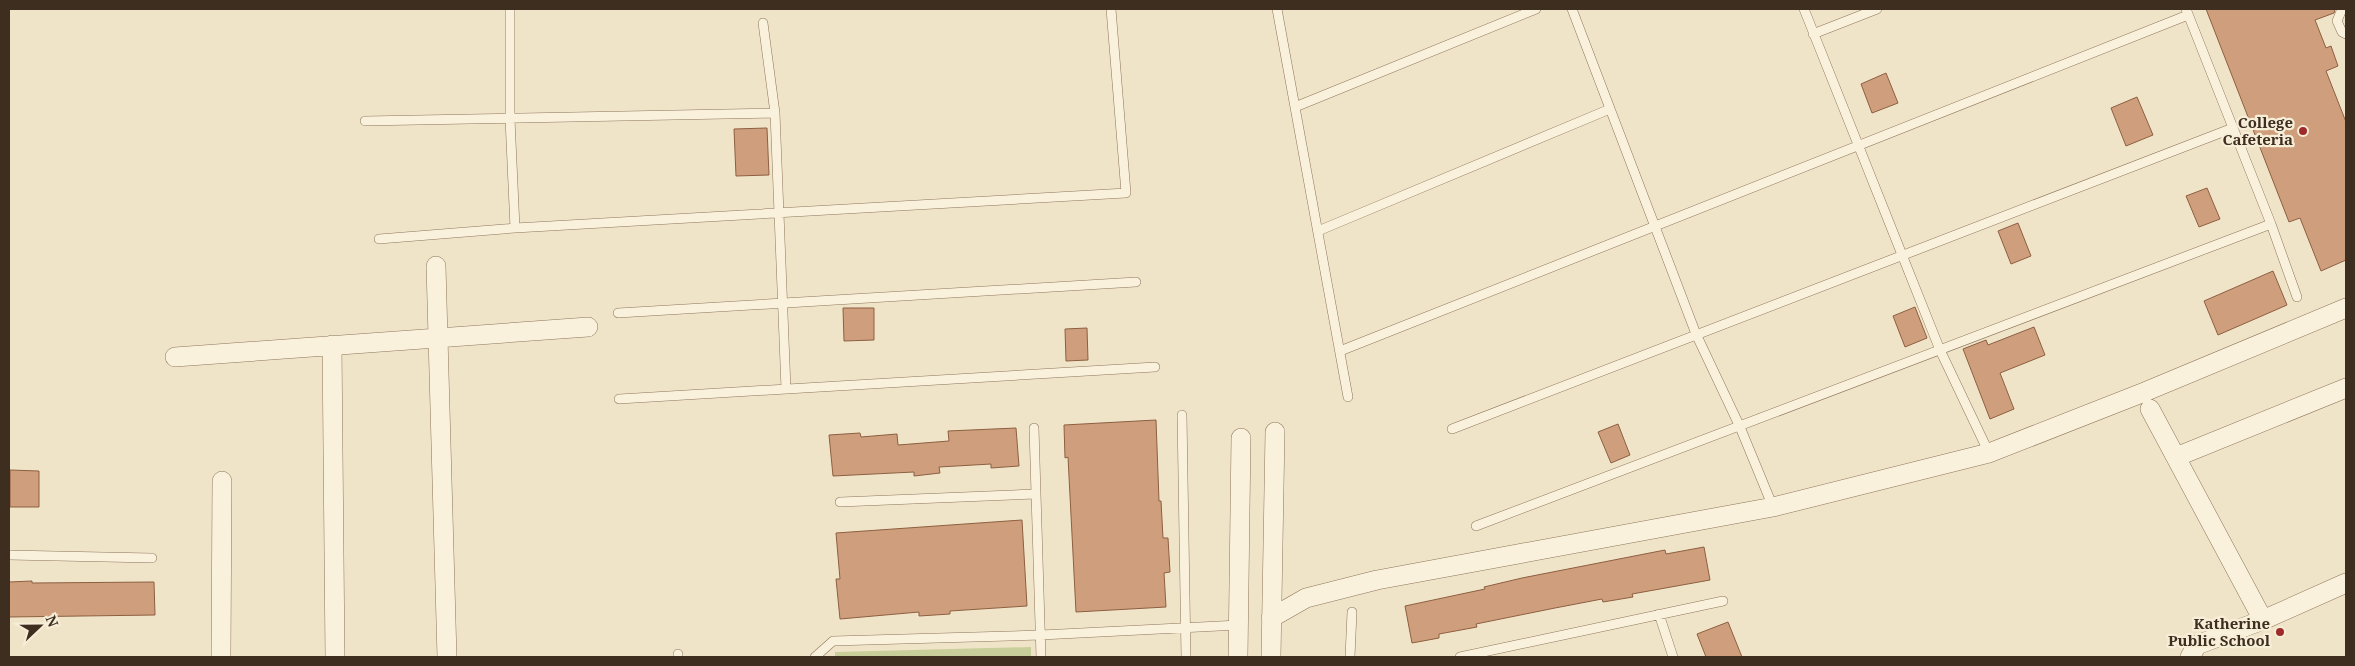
<svg xmlns="http://www.w3.org/2000/svg" width="2355" height="666" font-family="'Noto Serif',serif">
  <rect width="100%" height="100%" fill="#f0e4c8"/>
  <path fill="#c9cf9b" d="M 1031,647 L 1031,657 L 835,657 L 835,652 Z"/>
  <path fill="#cf9f7d" stroke="#8d5f41" d="M 2206,9 L 2335,9 L 2334,13 L 2315,20 L 2326,48 L 2331,46 L 2338,66 L 2326,71 L 2346,122 L 2346,260 L 2321,271 L 2300,218 L 2289,222 Z
    M 1886,73 L 1898,103 L 1872,113 L 1861,84 Z
    M 2137,97 L 2153,135 L 2126,146 L 2111,108 Z
    M 767,128 L 769,175 L 736,176 L 734,129 Z
    M 2207,188 L 2220,219 L 2199,227 L 2186,196 Z
    M 2018,223 L 2031,256 L 2011,264 L 1998,231 Z
    M 2273,271 L 2287,305 L 2218,335 L 2204,301 Z
    M 1915,307 L 1927,338 L 1905,347 L 1893,316 Z
    M 843,308 L 874,308 L 874,340 L 844,341 Z
    M 2034,327 L 2045,355 L 2000,373 L 2014,409 L 1990,419 L 1963,349 L 1986,340 L 1988,345 Z
    M 1087,328 L 1088,360 L 1066,361 L 1065,329 Z
    M 1156,420 L 1159,501 L 1161,501 L 1163,538 L 1168,538 L 1170,572 L 1164,573 L 1166,607 L 1076,612 L 1068,457 L 1065,458 L 1064,425 Z
    M 1618,424 L 1630,455 L 1611,463 L 1598,432 Z
    M 1016,428 L 1019,466 L 991,468 L 991,464 L 939,467 L 940,473 L 914,476 L 914,472 L 833,476 L 829,435 L 860,433 L 861,437 L 897,434 L 898,445 L 949,441 L 948,431 Z
    M 10,470 L 39,471 L 39,507 L 10,507 Z
    M 1022,520 L 1027,606 L 950,611 L 950,614 L 919,616 L 919,612 L 840,619 L 836,579 L 840,579 L 836,533 Z
    M 1704,547 L 1710,580 L 1632,594 L 1633,597 L 1603,602 L 1602,599 L 1555,608 L 1476,624 L 1477,627 L 1439,634 L 1439,638 L 1412,643 L 1405,606 L 1485,589 L 1484,587 L 1522,578 L 1665,550 L 1666,554 Z
    M 32,581 L 32,583 L 154,582 L 155,615 L 9,617 L 9,582 Z
    M 1728,622 L 1742,657 L 1706,657 L 1697,634 Z"/>
  <g fill="none" stroke-linecap="round" stroke-linejoin="round">
    <defs>
      <path id="service" d="M 510,9 L 510,119 L 515,228
        M 1277,9 L 1348,397
        M 1572,9 L 1696,334 L 1740,427 L 1773,507
        M 1804,9 L 1940,350 L 1989,453
        M 2186,9 L 2271,224 L 2297,297
        M 2342,9 L 2337,21 L 2342,32 L 2346,34
        M 763,23 L 775,113 L 786,389
        M 1813,34 L 1877,9
        M 1295,107 L 1536,9
        M 365,121 L 775,113
        M 1318,231 L 1610,109
        M 379,239 L 515,228 L 1126,193 L 1111,9
        M 618,313 L 1136,282
        M 1340,351 L 2188,15
        M 619,399 L 1155,367
        M 1182,415 L 1186,657
        M 1034,428 L 1041,657
        M 1452,429 L 2233,128
        M 840,502 L 1035,494
        M 1476,526 L 2271,224
        M 9,555 L 152,558
        M 1659,614 L 1673,657
        M 678,657 L 678,654
        M 815,657 L 833,641 L 1041,635 L 1239,625
        M 1350,657 L 1352,612
        M 1460,657 L 1723,601"/>
      <path id="minor" d="M 436,266 L 447,657
        M 332,345 L 335,657
        M 175,357 L 588,327
        M 2150,409 L 2263,620
        M 2176,457 L 2346,388
        M 1271,618 L 1306,598 L 1377,580 L 1773,507 L 1989,453 L 2142,393 L 2346,308
        M 221,657 L 222,481
        M 1238,657 L 1241,438
        M 1271,657 L 1275,432
        M 2190,657 L 2197,645 L 2263,620 L 2346,583"/>
    </defs>
    <use href="#service" stroke="#8d765c" stroke-width="10"/>
    <use href="#minor" stroke="#8d765c" stroke-width="20"/>
    <use href="#service" stroke="#faf1dc" stroke-width="9"/>
    <use href="#minor" stroke="#faf1dc" stroke-width="19"/>
  </g>
  <g fill="#9e2a2b" stroke="#f7eed8" stroke-width="2">
    <circle cx="2303" cy="131" r="5"/>
    <circle cx="2280" cy="632" r="5"/>
  </g>
  <g text-anchor="middle" dominant-baseline="central" stroke-width="4.5" stroke-linejoin="round" paint-order="stroke">
    <g font-size="15" font-weight="bold" fill="#3d2e20" stroke="#f7eed8" text-anchor="end">
      <text x="2293" y="122">College<tspan x="2293" dy="17">Cafeteria</tspan></text>
      <text x="2270" y="623">Katherine<tspan x="2270" dy="17">Public School</tspan></text>
    </g>
  </g>
  <rect width="2355" height="666" fill="none" stroke="#3d2e20" stroke-width="20"/>
  <g transform="translate(40 626) rotate(68)" stroke="#f7eed8" stroke-width="4" paint-order="stroke">
  <path d="M0-4L9 19L0 12L-9 19Z" fill="#3d2e20"/>
  <text y="-8" font-size="14" font-weight="bold" text-anchor="middle" fill="#3d2e20">N</text>
  </g>
</svg>
